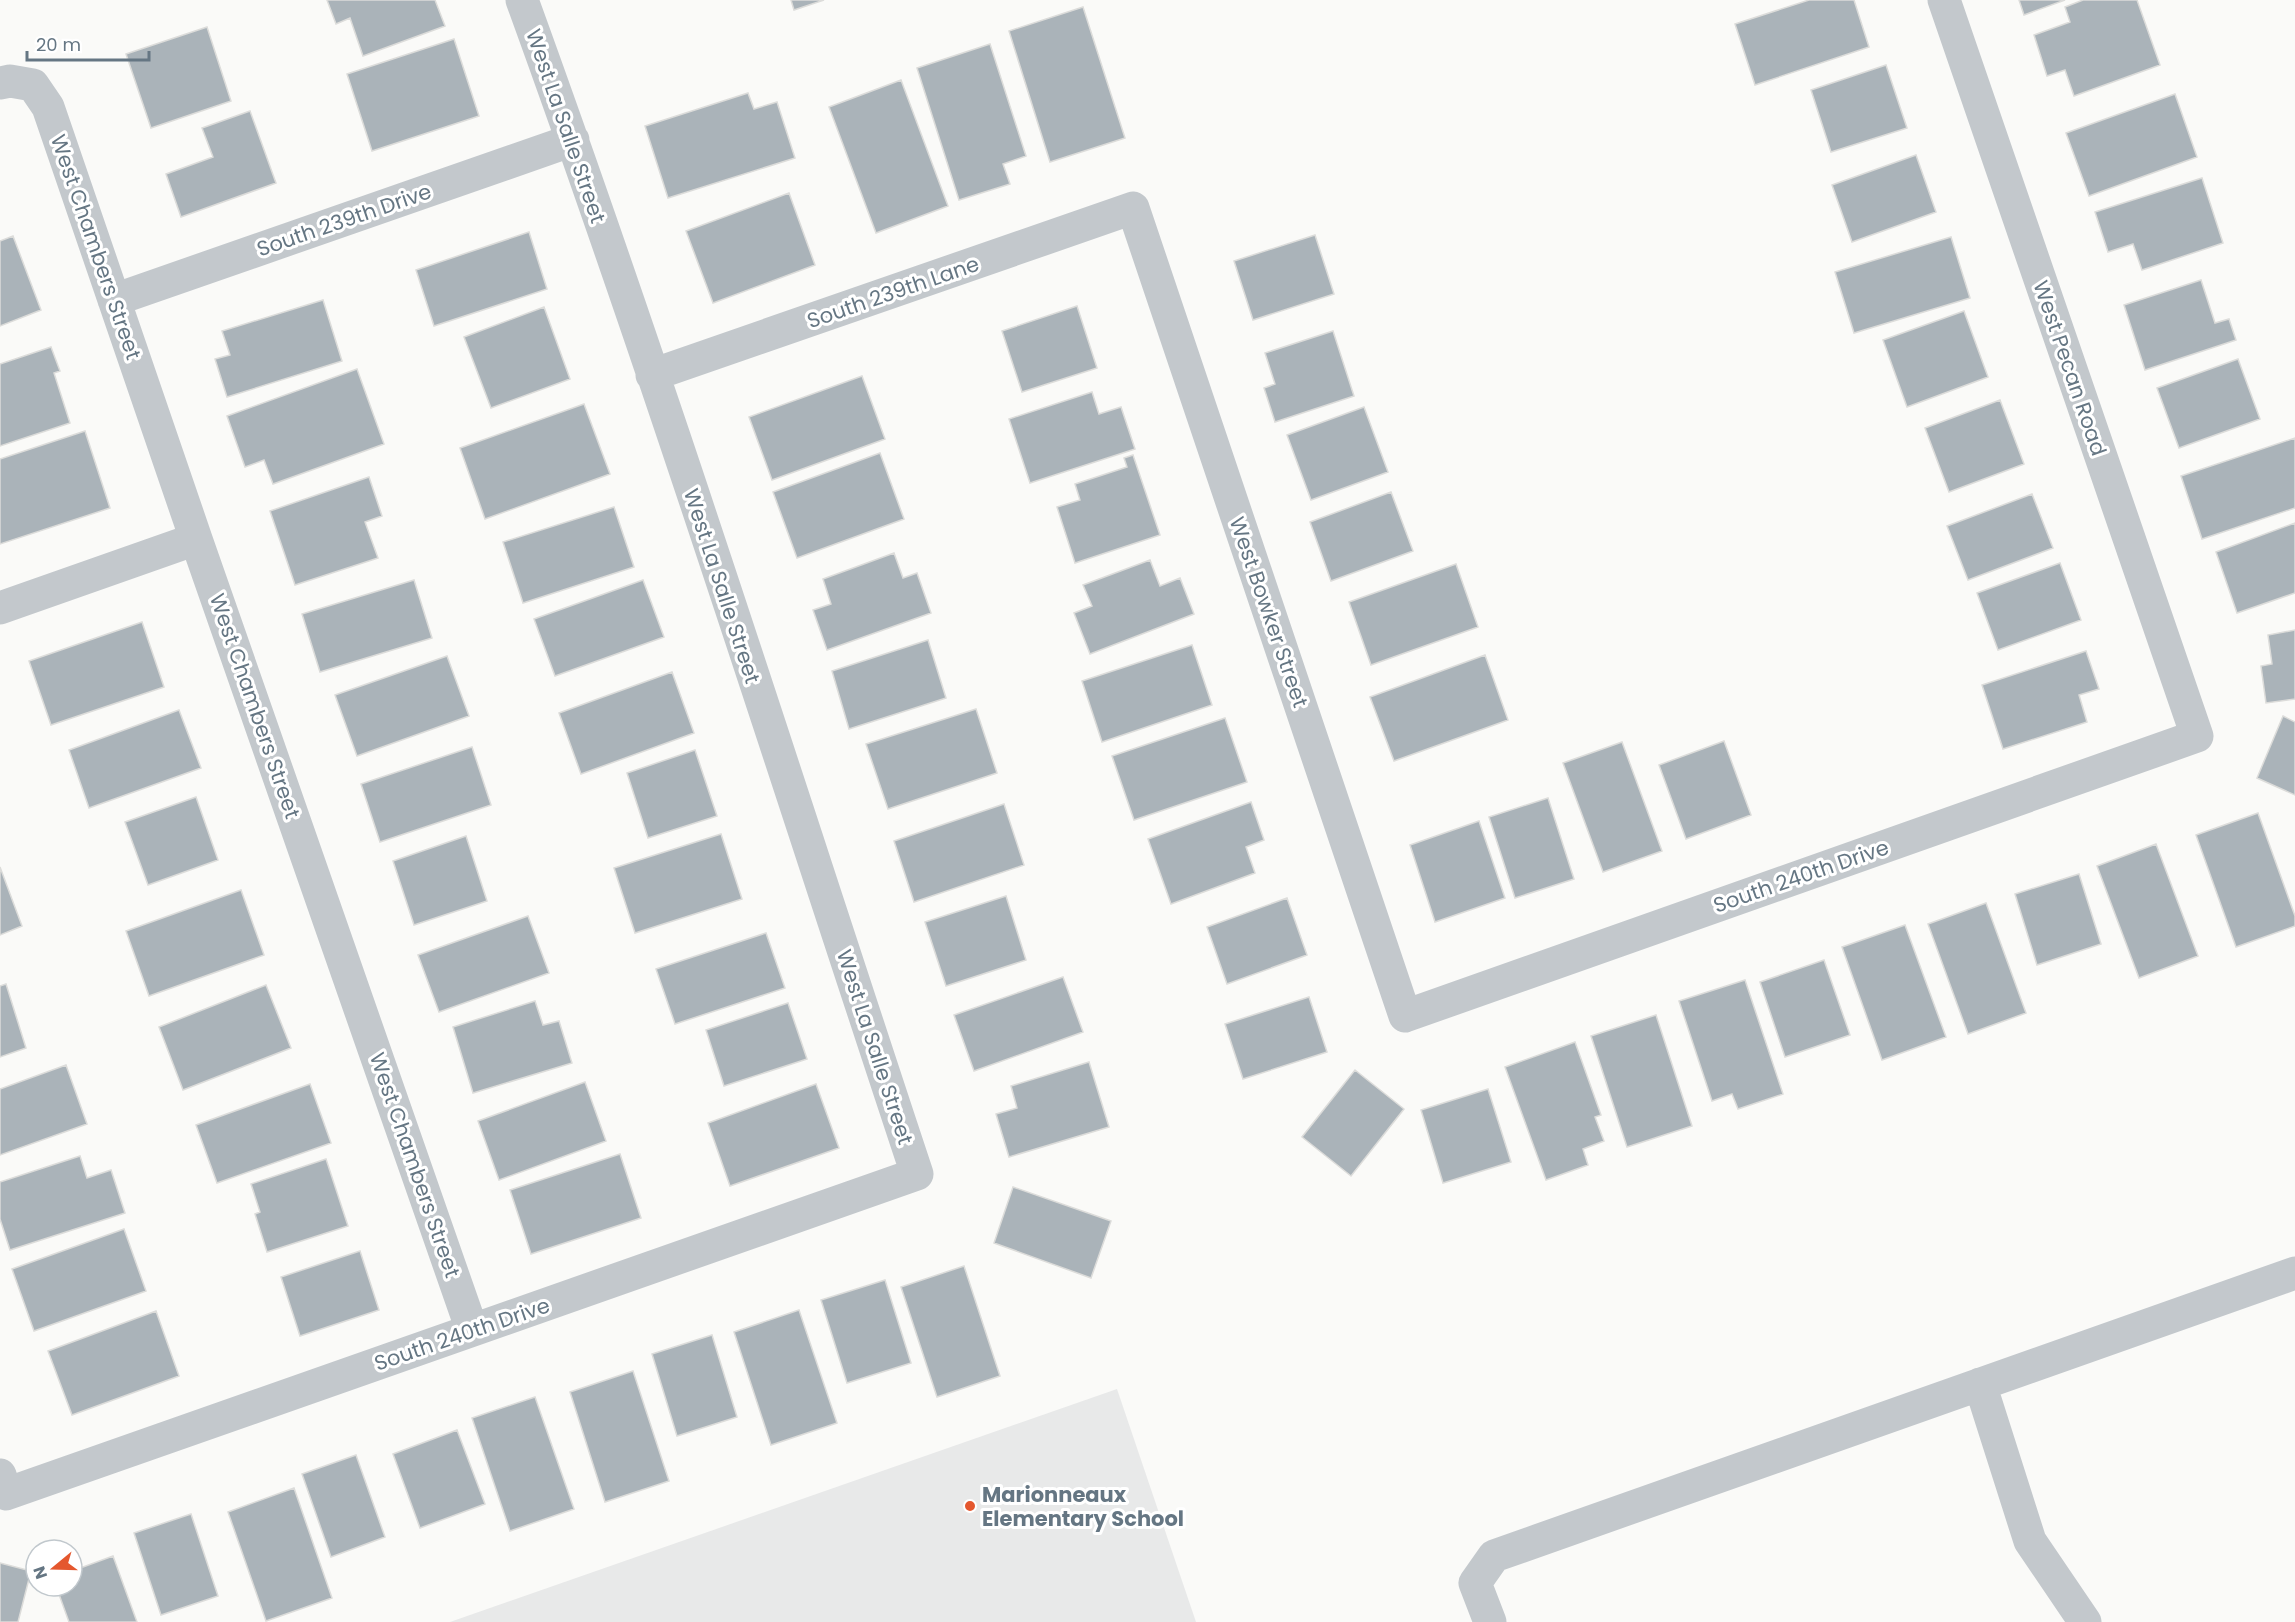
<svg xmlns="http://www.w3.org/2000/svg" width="2295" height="1622" font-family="Poppins,sans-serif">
  <rect width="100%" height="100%" fill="#fafaf8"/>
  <path fill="#e8e9e9" d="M 1117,1389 L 1196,1622 L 450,1622 Z"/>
  <path fill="#aab3b9" stroke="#dcdcda" stroke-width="1.5" d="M 327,0 L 435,0 L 445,26 L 363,56 L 350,18 L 336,24 Z
    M 791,0 L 824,0 L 794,10 Z
    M 1809,0 L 1854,0 L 1869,47 L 1755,85 L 1735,24 Z
    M 2019,0 L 2065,0 L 2024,15 Z
    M 2083,0 L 2137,0 L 2160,65 L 2074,96 L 2065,70 L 2047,76 L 2034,35 L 2070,22 L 2065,7 Z
    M 1083,7 L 1125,138 L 1050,162 L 1009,31 Z
    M 207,27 L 231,101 L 151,128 L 126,54 Z
    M 454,39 L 479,116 L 372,151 L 347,74 Z
    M 990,44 L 1026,156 L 1003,164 L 1010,184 L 959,200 L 917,68 Z
    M 1886,65 L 1907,128 L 1831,152 L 1811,90 Z
    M 901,80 L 948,206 L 876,233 L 829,107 Z
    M 748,93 L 754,109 L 777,102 L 795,158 L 668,198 L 645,126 Z
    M 2175,94 L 2197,157 L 2089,196 L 2066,133 Z
    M 250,111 L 276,183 L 181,217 L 166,174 L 213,157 L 202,128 Z
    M 1916,155 L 1936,212 L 1852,242 L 1832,185 Z
    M 2202,178 L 2223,243 L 2142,270 L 2133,244 L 2108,252 L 2095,212 Z
    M 789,193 L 815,265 L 713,303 L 686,231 Z
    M 529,232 L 547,289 L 434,326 L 416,270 Z
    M 1315,235 L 1334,294 L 1253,320 L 1234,261 Z
    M 13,236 L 41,310 L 0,326 L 0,241 Z
    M 1951,237 L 1970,298 L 1854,333 L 1835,272 Z
    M 2201,280 L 2215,323 L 2229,319 L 2236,340 L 2145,370 L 2124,305 Z
    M 323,300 L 342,361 L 227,397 L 215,359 L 230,355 L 222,331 Z
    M 1077,306 L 1097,368 L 1022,392 L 1002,331 Z
    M 544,307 L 570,379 L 491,408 L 464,337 Z
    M 1964,311 L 1988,377 L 1907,407 L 1883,340 Z
    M 1333,331 L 1354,396 L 1275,422 L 1264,388 L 1275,384 L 1265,353 Z
    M 51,347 L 60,371 L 54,373 L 70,423 L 0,446 L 0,364 Z
    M 2238,359 L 2260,419 L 2179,448 L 2157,388 Z
    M 357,369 L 384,444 L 273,484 L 264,460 L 245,467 L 227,416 Z
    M 862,376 L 885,439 L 772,480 L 749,417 Z
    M 1092,392 L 1099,414 L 1121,407 L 1135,449 L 1030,483 L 1009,419 Z
    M 2000,400 L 2024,464 L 1949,492 L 1925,428 Z
    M 584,404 L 610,474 L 485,519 L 460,448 Z
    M 1364,407 L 1388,472 L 1311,500 L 1287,435 Z
    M 85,431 L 110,508 L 0,544 L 0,459 Z
    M 2295,438 L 2295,508 L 2202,539 L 2181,476 Z
    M 880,453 L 904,519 L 797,558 L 773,492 Z
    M 1133,455 L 1160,535 L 1075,563 L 1057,507 L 1080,500 L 1075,484 L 1127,467 L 1124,458 Z
    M 369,477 L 382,516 L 365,522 L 378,558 L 295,585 L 270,511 Z
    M 1391,492 L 1413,551 L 1331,581 L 1310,522 Z
    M 2032,494 L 2053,548 L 1968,580 L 1947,526 Z
    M 614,507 L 634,567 L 523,603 L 503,542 Z
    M 2295,523 L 2295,593 L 2237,613 L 2216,552 Z
    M 894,553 L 903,578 L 917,573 L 931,613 L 827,650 L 813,610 L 831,604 L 823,579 Z
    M 1150,560 L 1160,586 L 1180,578 L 1194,614 L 1090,654 L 1074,613 L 1092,606 L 1083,585 Z
    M 2060,563 L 2081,620 L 1998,650 L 1977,593 Z
    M 1456,564 L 1478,627 L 1371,665 L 1349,602 Z
    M 414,580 L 432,638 L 320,672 L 302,614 Z
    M 643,580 L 664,637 L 555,676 L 534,619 Z
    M 142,622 L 164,687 L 51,725 L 29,661 Z
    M 2295,630 L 2295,699 L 2266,703 L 2261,666 L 2272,664 L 2268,635 Z
    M 928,640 L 946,698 L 849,729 L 832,671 Z
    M 1192,645 L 1212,705 L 1102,742 L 1082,681 Z
    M 2086,651 L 2099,689 L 2079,695 L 2087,722 L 2003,749 L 1982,685 Z
    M 1485,655 L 1508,720 L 1394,761 L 1370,697 Z
    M 447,656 L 469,716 L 357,756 L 335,695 Z
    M 672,672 L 694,733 L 581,774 L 559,713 Z
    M 976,709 L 997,773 L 888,809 L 866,744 Z
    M 179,710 L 201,768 L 89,808 L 69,750 Z
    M 2283,716 L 2295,722 L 2295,795 L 2257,778 Z
    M 1225,718 L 1247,782 L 1134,820 L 1112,756 Z
    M 1724,741 L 1751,815 L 1686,839 L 1659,765 Z
    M 1622,742 L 1662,851 L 1603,872 L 1563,763 Z
    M 472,747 L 491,805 L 380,842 L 361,784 Z
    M 695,750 L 717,816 L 648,838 L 627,773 Z
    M 196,797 L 218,860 L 148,885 L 125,822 Z
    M 1548,798 L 1574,879 L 1515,898 L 1489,817 Z
    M 1251,802 L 1264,840 L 1246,847 L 1255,873 L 1171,904 L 1148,839 Z
    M 1004,804 L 1024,865 L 914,902 L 894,841 Z
    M 2258,813 L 2295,916 L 2295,926 L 2236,947 L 2196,835 Z
    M 1479,821 L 1505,898 L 1435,922 L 1410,845 Z
    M 721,834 L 742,899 L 635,933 L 614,868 Z
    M 466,836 L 487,901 L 414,925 L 393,861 Z
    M 2156,844 L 2198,956 L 2139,978 L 2097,866 Z
    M 0,867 L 22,926 L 0,935 Z
    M 2079,874 L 2101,944 L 2037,965 L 2015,894 Z
    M 241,890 L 264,955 L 149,996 L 126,931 Z
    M 1006,896 L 1026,960 L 946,986 L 925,922 Z
    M 1287,898 L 1307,955 L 1227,984 L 1207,927 Z
    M 1986,903 L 2026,1013 L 1968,1034 L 1928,924 Z
    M 528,916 L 549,973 L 439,1012 L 418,955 Z
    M 1905,925 L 1946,1037 L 1882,1060 L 1842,947 Z
    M 766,933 L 785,988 L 675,1024 L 656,969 Z
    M 1824,960 L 1850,1035 L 1785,1057 L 1760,982 Z
    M 1063,977 L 1083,1032 L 974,1071 L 954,1015 Z
    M 1745,980 L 1783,1094 L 1738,1109 L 1732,1094 L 1712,1101 L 1679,1001 Z
    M 6,984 L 26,1048 L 0,1057 L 0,986 Z
    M 266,985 L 291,1048 L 183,1090 L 159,1027 Z
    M 1309,997 L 1327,1052 L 1243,1079 L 1225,1024 Z
    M 535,1001 L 543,1025 L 559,1021 L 572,1063 L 473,1093 L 453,1027 Z
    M 788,1003 L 807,1059 L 724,1086 L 706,1030 Z
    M 1656,1015 L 1692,1126 L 1627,1147 L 1591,1036 Z
    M 1575,1042 L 1601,1115 L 1595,1117 L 1604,1141 L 1583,1149 L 1588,1165 L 1546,1180 L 1505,1067 Z
    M 1089,1062 L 1109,1127 L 1009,1157 L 996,1114 L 1017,1108 L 1011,1086 Z
    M 66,1065 L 87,1124 L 0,1155 L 0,1089 Z
    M 1355,1070 L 1404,1109 L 1351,1176 L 1302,1137 Z
    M 585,1082 L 606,1141 L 499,1180 L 478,1121 Z
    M 310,1084 L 331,1143 L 217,1183 L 196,1125 Z
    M 816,1084 L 839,1148 L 730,1186 L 708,1123 Z
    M 1488,1089 L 1511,1162 L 1443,1183 L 1421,1110 Z
    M 620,1154 L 641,1218 L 531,1254 L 510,1190 Z
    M 80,1156 L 87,1178 L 111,1170 L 125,1213 L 10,1250 L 0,1219 L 0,1182 Z
    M 326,1159 L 348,1226 L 267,1252 L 255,1214 L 260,1212 L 251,1184 Z
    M 1013,1187 L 1111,1221 L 1091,1278 L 994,1243 Z
    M 124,1229 L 146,1291 L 34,1331 L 12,1269 Z
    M 360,1251 L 379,1310 L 300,1336 L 281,1277 Z
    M 964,1266 L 1000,1376 L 937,1397 L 901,1287 Z
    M 885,1280 L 911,1363 L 847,1383 L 821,1300 Z
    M 799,1310 L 837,1423 L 771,1445 L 734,1332 Z
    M 156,1311 L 179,1376 L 72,1415 L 48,1351 Z
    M 712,1335 L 737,1417 L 677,1436 L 652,1354 Z
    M 633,1371 L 669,1481 L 605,1502 L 570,1392 Z
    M 535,1397 L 574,1509 L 510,1531 L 472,1418 Z
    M 457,1430 L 485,1504 L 420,1528 L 393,1454 Z
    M 356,1455 L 385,1537 L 331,1557 L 302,1474 Z
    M 294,1488 L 332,1598 L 266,1621 L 228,1512 Z
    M 191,1514 L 218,1596 L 161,1615 L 134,1533 Z
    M 113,1556 L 137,1622 L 69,1622 L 56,1586 L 72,1586 L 72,1571 Z
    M 0,1563 L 31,1571 L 18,1622 L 0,1622 Z"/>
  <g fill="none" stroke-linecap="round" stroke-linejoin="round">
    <path stroke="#c3c8cc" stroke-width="33" d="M 0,83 L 10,81 L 33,85 L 48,107 L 196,539 L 472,1330
      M 114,300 L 573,140
      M 652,375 L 1133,208 L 1405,1016 L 2197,736 L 1944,0
      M 0,608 L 196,539
      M 1980,1384 L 2030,1541 L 2085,1622
      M 0,1475 L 6,1494 L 917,1174 C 787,782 663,388 522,0
      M 1490,1622 L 1475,1583 L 1494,1556 L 2295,1273"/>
  </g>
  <circle fill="#e4572e" stroke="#fff" stroke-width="2" cx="970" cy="1506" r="6"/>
  <g text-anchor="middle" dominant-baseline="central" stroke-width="6" stroke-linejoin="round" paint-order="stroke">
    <g font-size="21" fill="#657683" stroke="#fff">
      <text transform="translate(566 126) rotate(71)">West La Salle Street</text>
      <text transform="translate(344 220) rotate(-19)">South 239th Drive</text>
      <text transform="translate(96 247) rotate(71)">West Chambers Street</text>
      <text transform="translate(893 292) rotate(-19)">South 239th Lane</text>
      <text transform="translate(2070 368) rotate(71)">West Pecan Road</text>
      <text transform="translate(722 586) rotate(72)">West La Salle Street</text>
      <text transform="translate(1269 612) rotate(71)">West Bowker Street</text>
      <text transform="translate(255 706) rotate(71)">West Chambers Street</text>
      <text transform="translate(1801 876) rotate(-19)">South 240th Drive</text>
      <text transform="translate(875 1047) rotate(72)">West La Salle Street</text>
      <text transform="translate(415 1165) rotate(71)">West Chambers Street</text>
      <text transform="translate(462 1334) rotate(-19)">South 240th Drive</text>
    </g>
    <g font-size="21" font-weight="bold" fill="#657683" stroke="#fff" text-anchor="start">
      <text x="982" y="1494">Marionneaux<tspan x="982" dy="24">Elementary School</tspan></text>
    </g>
  </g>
  <g transform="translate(54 1568) rotate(251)"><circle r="28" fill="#ffffff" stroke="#c1c8cd" stroke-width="1.5"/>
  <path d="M0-4.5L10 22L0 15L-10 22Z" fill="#e4572e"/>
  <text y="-9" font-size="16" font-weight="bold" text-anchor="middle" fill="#657683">N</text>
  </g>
  <path d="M27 51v9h122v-9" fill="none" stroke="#657683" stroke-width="3"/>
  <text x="36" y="51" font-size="18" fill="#657683" stroke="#ffffff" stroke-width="4.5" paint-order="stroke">20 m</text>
</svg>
